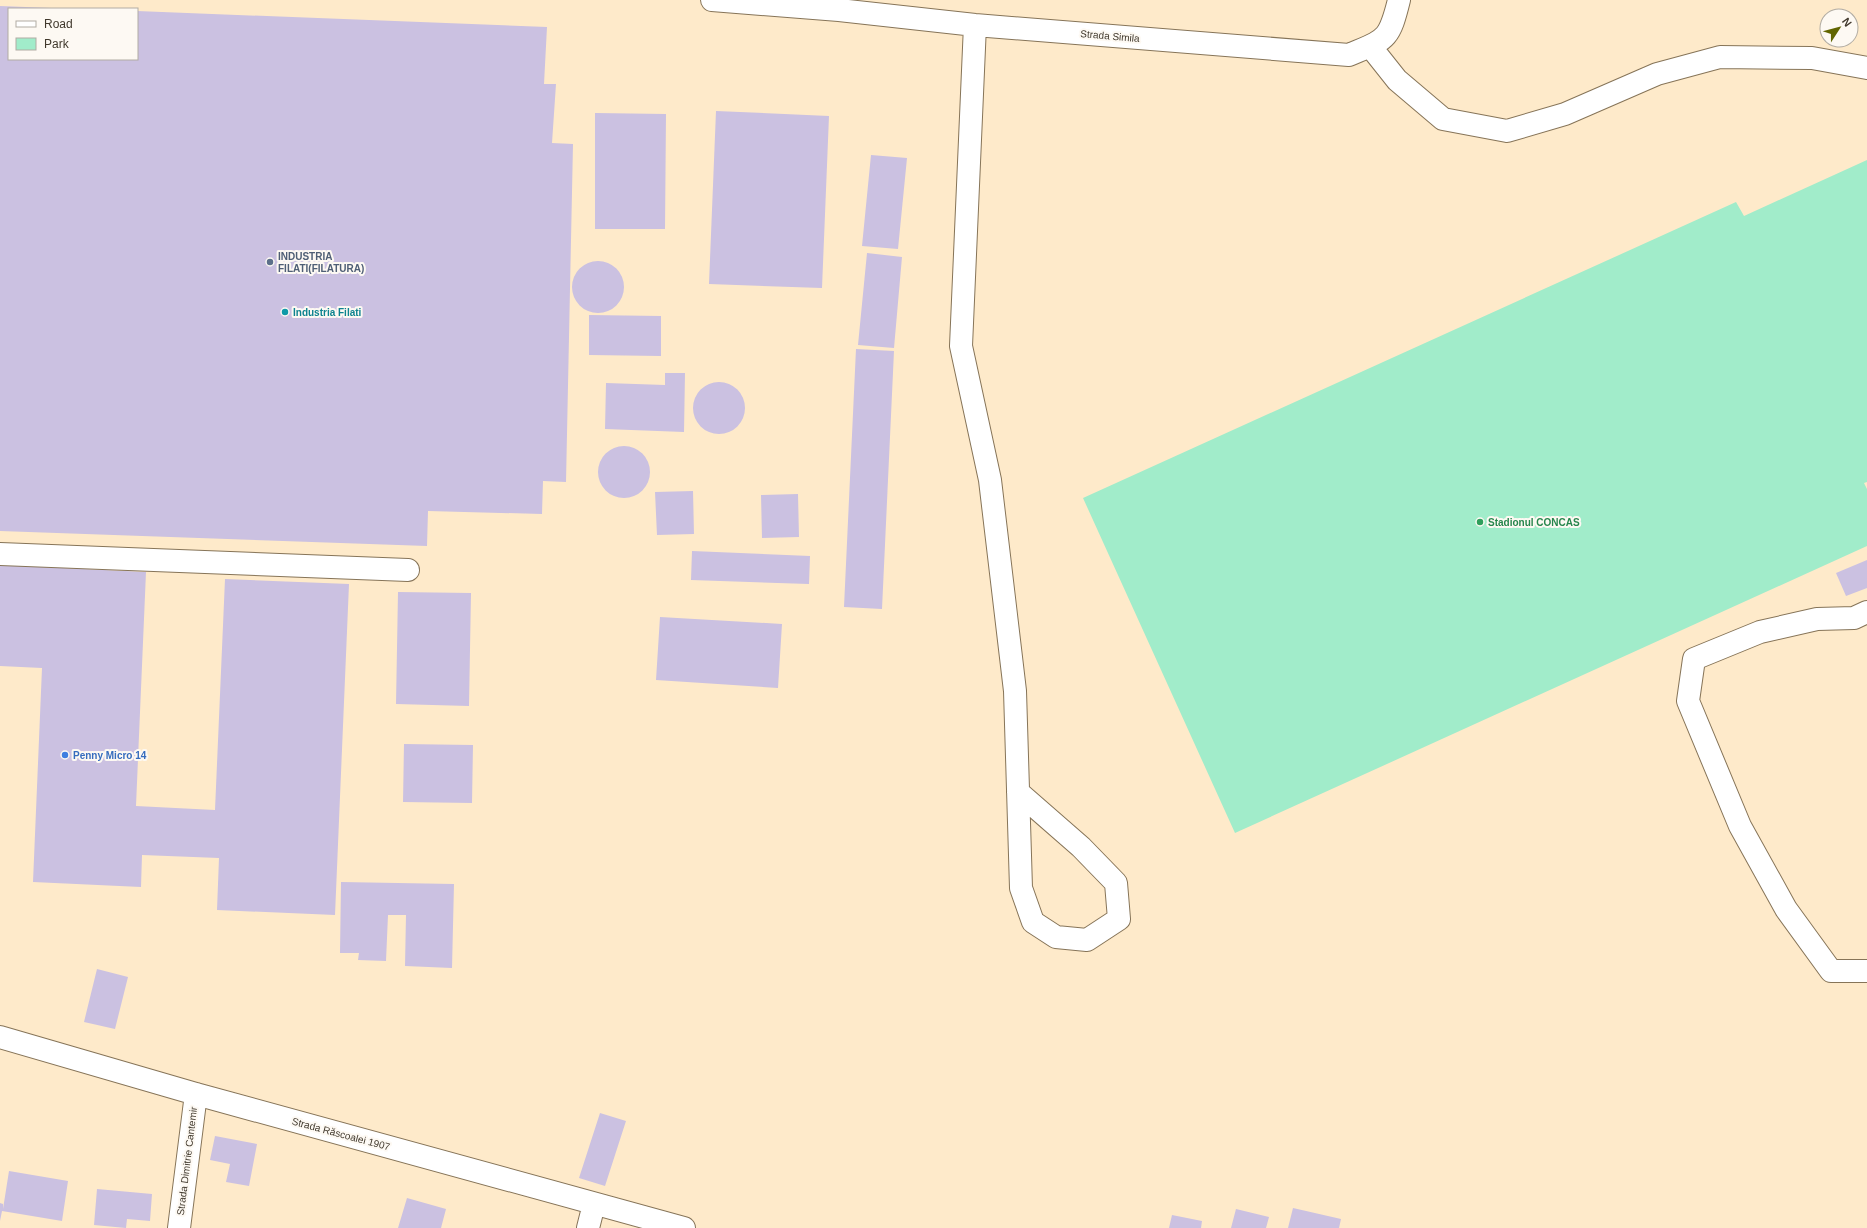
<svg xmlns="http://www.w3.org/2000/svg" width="1867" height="1228" font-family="Helvetica,sans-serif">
  <rect width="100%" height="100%" fill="#feeaca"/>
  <path fill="#a1ecca" d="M 1867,160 L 1867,482 L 1864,483 L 1867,489 L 1867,546 L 1235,833 L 1083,498 L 1736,202 L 1744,216 Z"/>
  <path fill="#cbc1e1" d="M 0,6 L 51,8 L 9,9 L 9,59 L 137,59 L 137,11 L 547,27 L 544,84 L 556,84 L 552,143 L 573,144 L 566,482 L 543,481 L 542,514 L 428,511 L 427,546 L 0,531 Z
    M 716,111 L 829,116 L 822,288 L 709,284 Z
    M 595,113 L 666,114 L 665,229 L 595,229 Z
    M 871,155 L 907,158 L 898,249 L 862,246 Z
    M 867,253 L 902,257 L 894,348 L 858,345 Z
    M572 287a26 26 0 1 1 52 0a26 26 0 1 1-52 0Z
    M 589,315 L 661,316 L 661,356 L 589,355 Z
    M 856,349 L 894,351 L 882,609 L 844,607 Z
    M 665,373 L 685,373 L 684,432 L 605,429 L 606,383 L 665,385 Z
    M693 408a26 26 0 1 1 52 0a26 26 0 1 1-52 0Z
    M598 472a26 26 0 1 1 52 0a26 26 0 1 1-52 0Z
    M 693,491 L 694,534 L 657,535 L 655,492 Z
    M 798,494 L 799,537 L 762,538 L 761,495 Z
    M 692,551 L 810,556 L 809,584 L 691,580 Z
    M 1867,560 L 1867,588 L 1846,596 L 1836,573 Z
    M 0,565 L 146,572 L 136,806 L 215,810 L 225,579 L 349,584 L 335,915 L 217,910 L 219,858 L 142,855 L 141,887 L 33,882 L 42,668 L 0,666 Z
    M 398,592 L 471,593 L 469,706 L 396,704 Z
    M 660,617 L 782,624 L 778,688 L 656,680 Z
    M 404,744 L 473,745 L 472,803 L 403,802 Z
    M 341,882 L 454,884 L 452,968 L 405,966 L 406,915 L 388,915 L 386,961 L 358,960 L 359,953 L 340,953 Z
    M 97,969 L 128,977 L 115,1029 L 84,1022 Z
    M 600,1113 L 626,1121 L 605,1186 L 579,1178 Z
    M 215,1136 L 257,1144 L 249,1186 L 226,1182 L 230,1164 L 210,1160 Z
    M 9,1171 L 68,1181 L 62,1221 L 2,1211 L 0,1221 L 0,1203 L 3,1204 L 3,1209 Z
    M 97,1189 L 152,1194 L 150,1221 L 127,1219 L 126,1228 L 94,1225 Z
    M 407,1198 L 446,1209 L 441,1228 L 398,1228 Z
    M 1293,1208 L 1341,1219 L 1339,1228 L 1288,1228 Z
    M 1236,1209 L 1269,1217 L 1266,1228 L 1231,1228 Z
    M 1172,1215 L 1202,1221 L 1201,1228 L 1169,1228 Z"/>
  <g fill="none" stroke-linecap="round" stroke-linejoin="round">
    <defs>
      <path id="minor" d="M 712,0 L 839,10 L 975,25 L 1349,55 C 1386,39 1389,41 1399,0
        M 975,25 L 961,346 L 990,480 L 1015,691 L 1021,888 L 1033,922 L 1056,937 L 1087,940 L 1119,919 L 1116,883 L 1081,847 L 1018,792
        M 1370,46 L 1397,80 L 1443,119 L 1507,131 L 1565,114 L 1657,74 L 1720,57 L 1812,58 L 1867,68
        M 0,554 L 408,570
        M 1867,612 L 1854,618 L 1817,619 L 1760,632 L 1694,659 L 1688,701 L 1740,826 L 1786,909 L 1831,971 L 1867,971
        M 0,1037 L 196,1094 L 684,1228
        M 179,1228 L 196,1094
        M 588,1228 L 594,1204"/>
    </defs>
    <use href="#minor" stroke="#867458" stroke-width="24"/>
    <use href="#minor" stroke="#fff" stroke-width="22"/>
  </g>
  <circle fill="#5c6f8a" stroke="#fdf9f3" stroke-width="1.5" cx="270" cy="262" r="4"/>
  <circle fill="#0f9aa8" stroke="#fdf9f3" stroke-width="1.5" cx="285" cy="312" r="4"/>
  <circle fill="#2e9e5b" stroke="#fdf9f3" stroke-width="1.5" cx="1480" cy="522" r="4"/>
  <circle fill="#3f7fe0" stroke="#fdf9f3" stroke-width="1.5" cx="65" cy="755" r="4"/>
  <g text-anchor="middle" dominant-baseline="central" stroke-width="4" stroke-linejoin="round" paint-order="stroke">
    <g font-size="10" fill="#40382c" stroke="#fdf9f3">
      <text transform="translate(1110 36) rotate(5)">Strada Simila</text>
      <text transform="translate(341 1134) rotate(15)">Strada Răscoalei 1907</text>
      <text transform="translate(187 1161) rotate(-83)">Strada Dimitrie Cantemir</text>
    </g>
    <g font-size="10" font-weight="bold" fill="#4e5e75" stroke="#fdf9f3" text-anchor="start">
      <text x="278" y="256">INDUSTRIA<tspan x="278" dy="12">FILATI(FILATURA)</tspan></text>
    </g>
    <g font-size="10" font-weight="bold" fill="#0d838f" stroke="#fdf9f3" text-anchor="start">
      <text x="293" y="312">Industria Filati</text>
    </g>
    <g font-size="10" font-weight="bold" fill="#27864d" stroke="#fdf9f3" text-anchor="start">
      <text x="1488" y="522">Stadionul CONCAS</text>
    </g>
    <g font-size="10" font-weight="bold" fill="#366cbe" stroke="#fdf9f3" text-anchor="start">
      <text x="73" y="755">Penny Micro 14</text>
    </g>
  </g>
  <rect x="8" y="8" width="130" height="52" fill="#fdf9f3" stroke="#b1aca3"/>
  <rect x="16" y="21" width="20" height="6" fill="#ffffff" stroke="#b1aca3"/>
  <text x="44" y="28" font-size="12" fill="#40382c">Road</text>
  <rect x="16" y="38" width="20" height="12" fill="#a1ecca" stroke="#b1aca3"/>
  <text x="44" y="48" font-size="12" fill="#40382c">Park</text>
  <g transform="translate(1839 28) rotate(54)"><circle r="19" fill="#fdf9f3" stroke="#b1aca3"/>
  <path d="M0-3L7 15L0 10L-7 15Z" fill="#616500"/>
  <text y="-6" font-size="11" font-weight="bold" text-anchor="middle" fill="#40382c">N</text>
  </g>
</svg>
